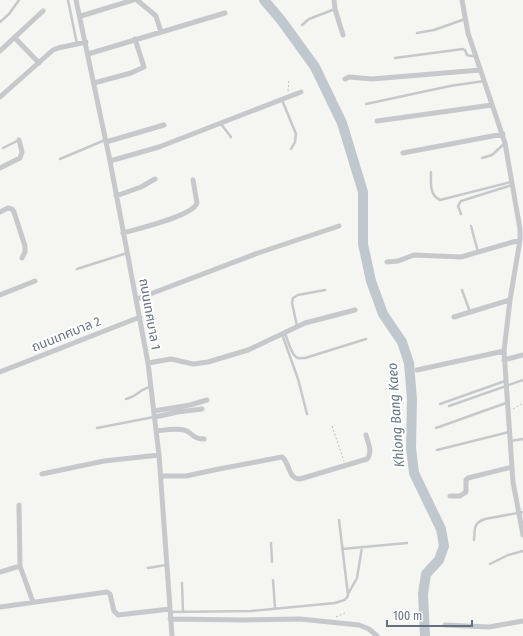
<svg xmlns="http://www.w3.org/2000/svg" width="523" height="636" font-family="'Fira Sans Condensed','Noto Sans Thai',sans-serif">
  <rect width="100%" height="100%" fill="#f5f6f2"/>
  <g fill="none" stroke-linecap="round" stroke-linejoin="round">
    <path stroke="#c0c8ce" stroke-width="10" d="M 264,0 L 281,20 L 315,67 L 342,123 L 363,192 L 363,244 L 371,281 L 383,314 L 402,342 L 409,363 L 412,399 L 411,448 L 414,473 L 441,529 L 444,546 L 439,560 L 426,574 L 423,594 L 425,636"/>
    <path stroke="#bdbec1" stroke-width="1" stroke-dasharray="2 2" stroke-linecap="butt" d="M 288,91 L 289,79
      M 513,409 L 523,403
      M 332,426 L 344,461
      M 336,617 L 345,613"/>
    <path stroke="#c6c8cc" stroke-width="2.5" d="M 68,0 L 77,44
      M 0,22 L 9,14 L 19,0
      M 302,25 L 309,19 L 335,9
      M 417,33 L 434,30 L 465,19
      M 395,58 L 463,49 L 465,50 L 467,55 L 471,56 L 475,56
      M 282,100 L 296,134 L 295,142 L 291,149
      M 366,104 L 450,86 L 484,81
      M 221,124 L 231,137
      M 3,148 L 19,140
      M 482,158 L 492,155 L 505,143
      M 60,159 L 105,140
      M 431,172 C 431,182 429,195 440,200 L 511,182
      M 461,214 L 458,206 L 461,201 L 512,185
      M 471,226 L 478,252
      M 77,269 L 127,253
      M 462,290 L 470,312
      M 297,326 L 292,303 L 293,298 L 298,295 L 325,290
      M 285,333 C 287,338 291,354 296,357 C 298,359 302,358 305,358 L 366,339
      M 282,334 L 298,379 L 307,414
      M 126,399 C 138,396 140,389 150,387
      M 440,404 L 505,381
      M 449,406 L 523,380
      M 97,428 L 154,417
      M 436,428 L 506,403
      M 510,441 L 523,439
      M 437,450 L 509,432
      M 474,540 C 475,529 473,523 485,519 L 523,512
      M 271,543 L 272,562
      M 342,549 L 407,543
      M 490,564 L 508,555 L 523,551
      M 148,568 L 166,565
      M 273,580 L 275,608
      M 182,583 L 183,611
      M 348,594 L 357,578 L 362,547
      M 170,612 L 251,611 L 335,603 C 340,601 347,601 348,595 L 339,520"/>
    <path stroke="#c6c8cc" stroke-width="5" d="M 76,0 L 110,161 L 148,363 L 159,455 L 172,636
      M 137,0 L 156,16 L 161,32
      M 334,0 L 335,9 L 343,35
      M 462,0 L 468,33 L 505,143 L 520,229 L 520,240 L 510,300 L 504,351 L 513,482 L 523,535
      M 81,16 L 133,0
      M 15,38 L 39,63
      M 0,51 L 43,11
      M 88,54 L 225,13
      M 345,79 L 349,77 L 372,79 L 480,70
      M 94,83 L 131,73 L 144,67 L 135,39
      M 0,97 L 53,50 L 58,48 L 86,42
      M 377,121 L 492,105
      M 106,142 L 164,125
      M 403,153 L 503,134
      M 110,161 L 159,147 L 301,92
      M 0,168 L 20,158 L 22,152 L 19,140
      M 116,196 L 141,187 L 155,179
      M 0,212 L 8,208 L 12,209 L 14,212 L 25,246 L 25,252 L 22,258
      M 123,233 C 137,229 193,216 197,203 L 193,180
      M 387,262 L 398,261 L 414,255 L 461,257 L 520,240
      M 0,295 L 35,281
      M 137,299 L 258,253 L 339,226
      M 454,317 L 510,300
      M 504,360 L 523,355
      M 148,363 L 171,359 L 193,364 L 208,362 L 248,350 L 305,323 L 355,310
      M 417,370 L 504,351
      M 0,372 L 140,317
      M 154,411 L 190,405 L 207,400
      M 155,417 L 178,412 L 202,409
      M 156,431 C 165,430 175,428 184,430 C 193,432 191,439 204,439
      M 42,474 L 104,461 L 159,455
      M 161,476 L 186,476 L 219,469 L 282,457 C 290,463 288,479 300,479 L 367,459 C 373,452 368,443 366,435
      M 450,496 L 460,496 L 466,492 L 466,480 L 468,478 L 512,467
      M 20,566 L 33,602
      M 0,572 L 20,566 L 19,505
      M 0,607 L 107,592 L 110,594 L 114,611 L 118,615 L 170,609
      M 170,619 L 244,620 L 300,619 L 359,625 L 369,629 L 377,636
      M 445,625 L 489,627 L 523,621"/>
  </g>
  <g text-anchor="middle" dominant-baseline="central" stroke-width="4" stroke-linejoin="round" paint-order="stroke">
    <g font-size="13" fill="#647084" stroke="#fff">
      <text transform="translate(150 314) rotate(80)">ถนนเทศบาล 1</text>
      <text transform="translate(66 334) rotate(-22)">ถนนเทศบาล 2</text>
    </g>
    <g font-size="14" font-style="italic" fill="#647987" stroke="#fff">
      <text transform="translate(396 415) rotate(-94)">Khlong Bang Kaeo</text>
    </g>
  </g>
  <path d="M387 620v6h85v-6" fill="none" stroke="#647084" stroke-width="2"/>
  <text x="393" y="620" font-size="12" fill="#647084" stroke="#ffffff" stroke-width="3" paint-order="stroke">100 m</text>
</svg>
